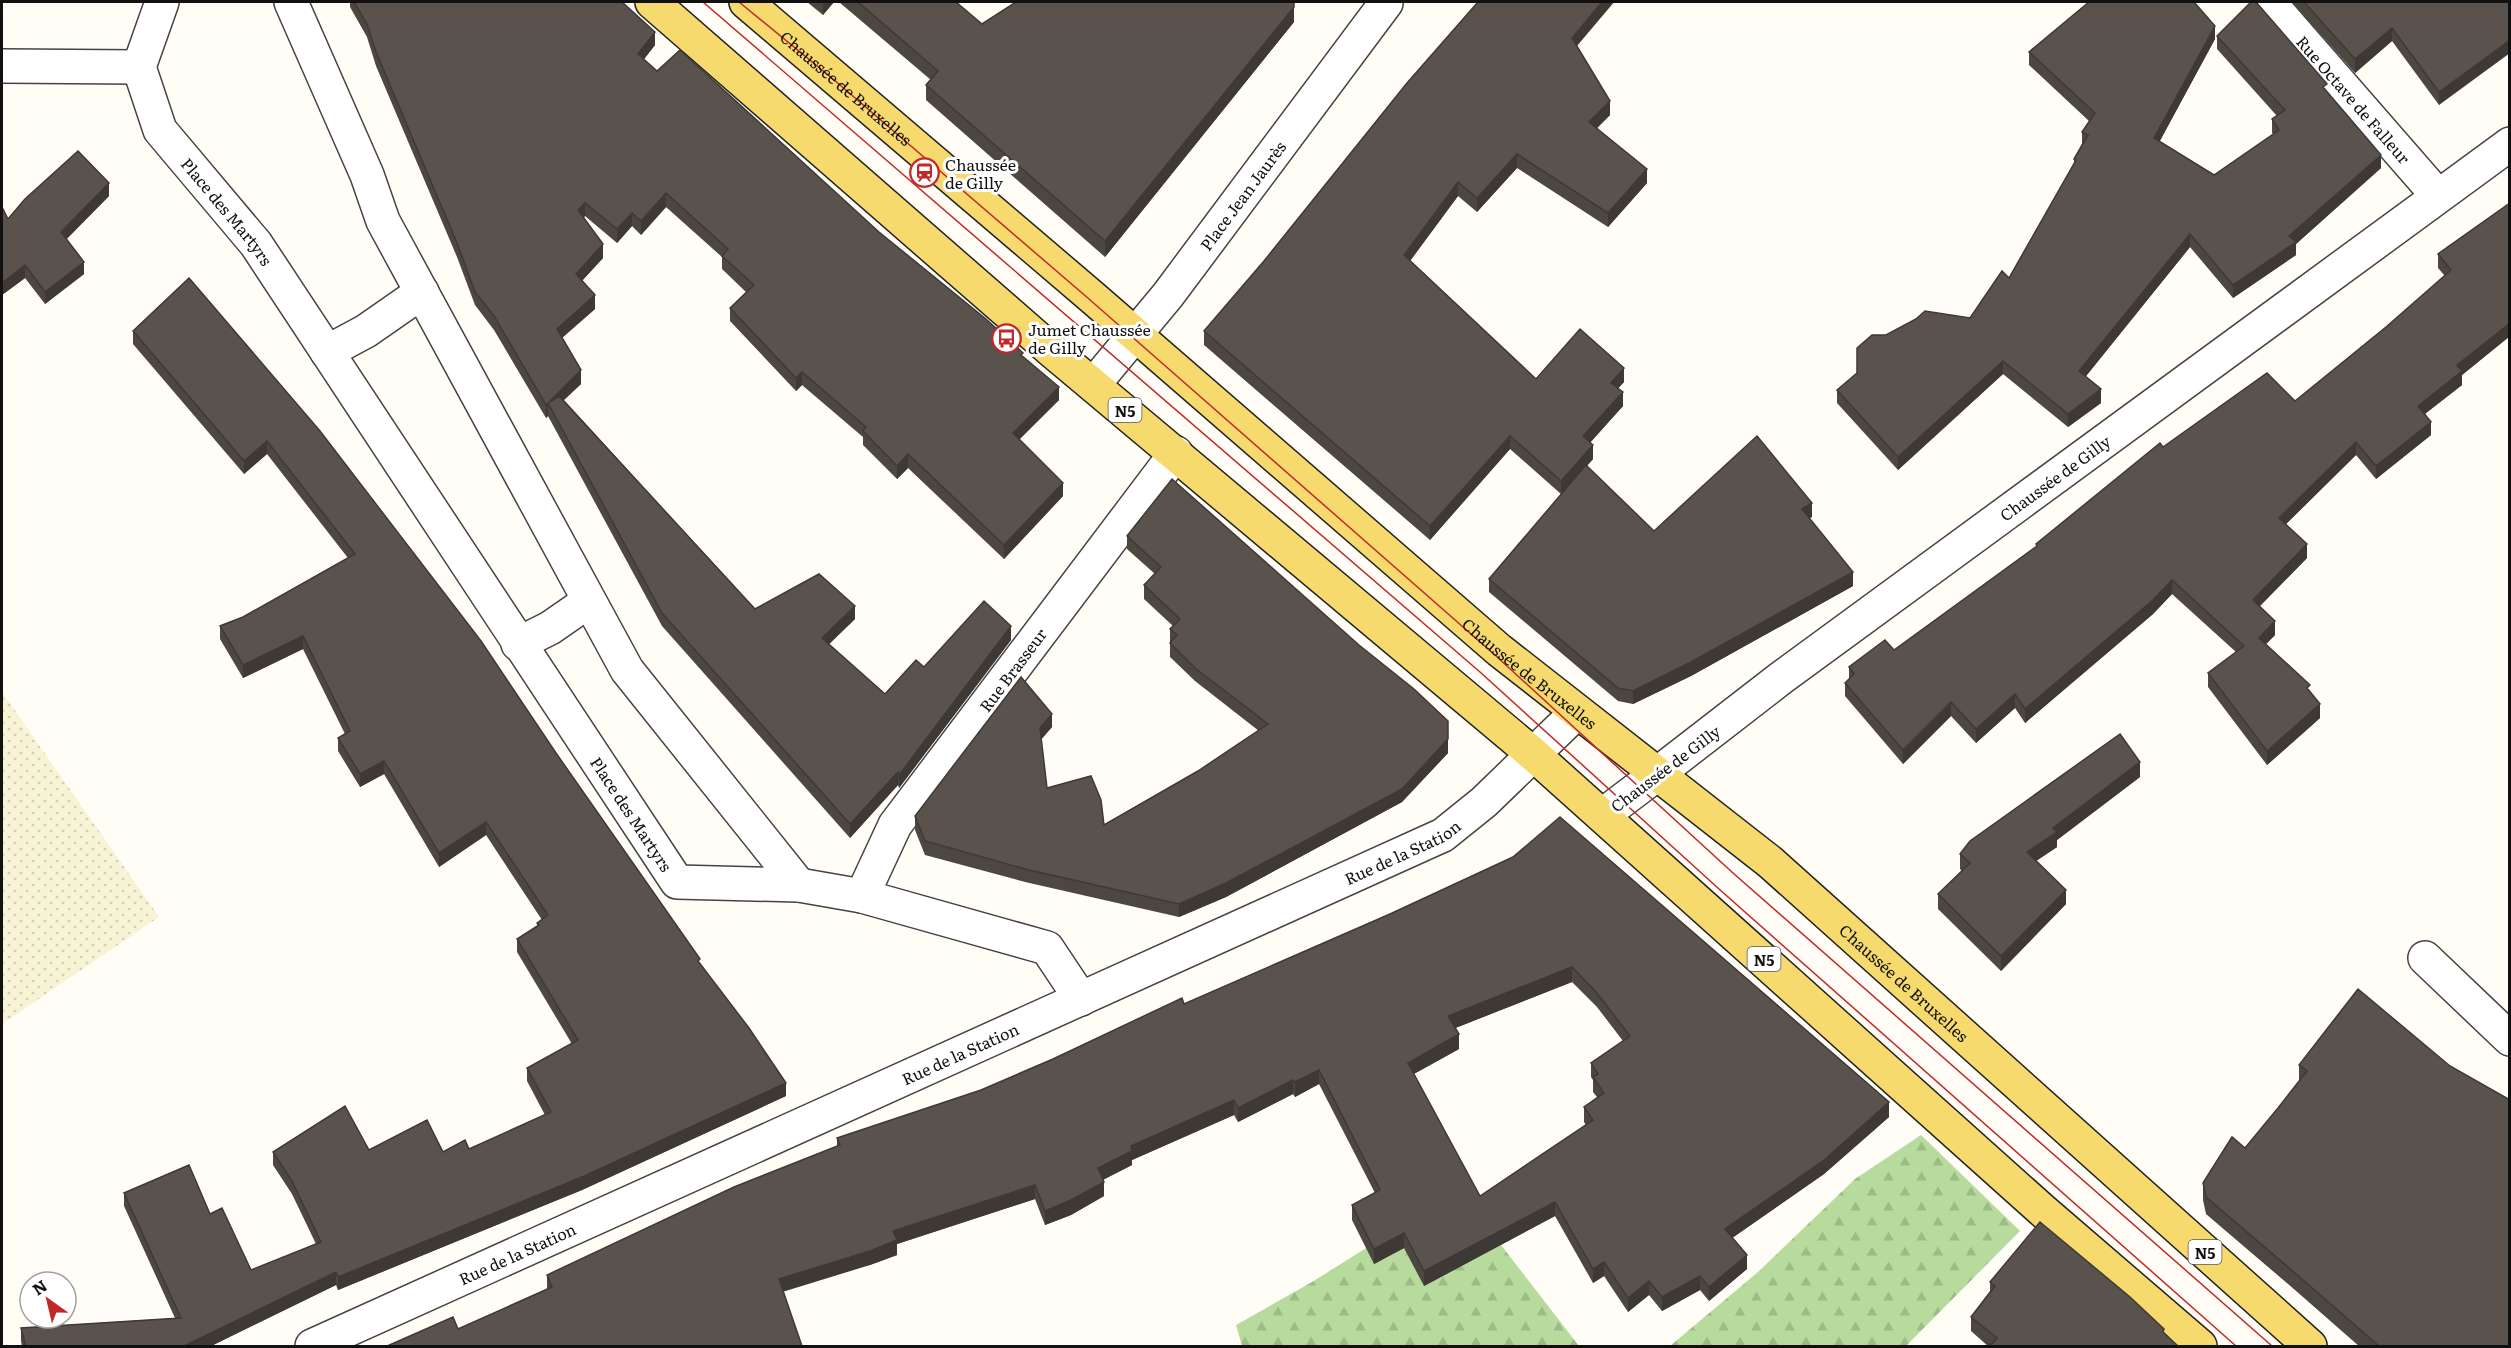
<svg xmlns="http://www.w3.org/2000/svg" width="2511" height="1348" font-family="Literata,serif">
  <defs>
    <pattern id="farmland-dots" width="8" height="8" patternUnits="userSpaceOnUse" patternTransform="scale(1.5)"><rect width="8" height="8" fill="#f6f4d4"/><path d="M2 2h.1M6 6h.1" fill="none" stroke="#d2d0b5" stroke-width="1.8" stroke-linecap="round"/></pattern>
    <pattern id="forest-firs" width="22" height="20" patternUnits="userSpaceOnUse" patternTransform="scale(1.5)"><rect width="22" height="20" fill="#b7db9d"/><path d="M5 1l3.5 6h-7zM16 11l3.5 6h-7z" fill="#9cbb86"/></pattern>
  </defs>
  <rect width="100%" height="100%" fill="#fffdf5"/>
  <path fill="url(#farmland-dots)" d="M 2,692 L 159,917 L 2,1024 Z"/>
  <path fill="url(#forest-firs)" d="M 1921,1135 L 2020,1231 L 1906,1346 L 1670,1346 L 1758,1272 L 1855,1179 Z
    M 1395,1230 L 1501,1245 L 1579,1346 L 1242,1346 L 1236,1325 L 1312,1282 Z"/>
  <g fill="none" stroke-linecap="round" stroke-linejoin="round">
    <defs>
      <g id="minor">
        <path d="M 291,2 L 367,175 L 383,221 L 627,670 L 799,885 L 862,896 L 1047,948 L 1081,999"/>
        <path id="s1" d="M 2269,2 L 2438,196"/>
        <path d="M 2,66 L 139,67 L 162,2"/>
        <path id="s2" d="M 139,67 L 160,130 L 256,244 L 677,882 L 799,885"/>
        <path d="M 327,352 L 366,331 L 422,292"/>
        <path d="M 518,644 L 550,628 L 589,601"/>
        <path d="M 1603,815 L 1657,774"/>
        <path id="s3" d="M 862,896 L 895,825 L 1176,453"/>
        <path d="M 2425,958 L 2510,1039"/>
      </g>
      <g id="tertiary">
        <path id="s4" d="M 1094,384 L 1168,295 L 1386,3"/>
        <path id="s5" d="M 1657,774 L 1781,678 L 2510,144"/>
        <path id="s6" d="M 312,1346 L 1443,835 L 1484,802 L 1577,712"/>
      </g>
      <g id="primary">
        <path d="M 652,2 L 1051,350 L 1533,754 L 2042,1210 L 2200,1346"/>
        <path id="s7" d="M 746,2 L 1092,297 L 1499,650 L 1770,862 L 2310,1346"/>
      </g>
    </defs>
    <use href="#minor" stroke="#444" stroke-width="36"/>
    <use href="#tertiary" stroke="#444" stroke-width="36"/>
    <use href="#primary" stroke="#222" stroke-width="36"/>
    <use href="#minor" stroke="#fff" stroke-width="33"/>
    <use href="#tertiary" stroke="#fff" stroke-width="33"/>
    <use href="#primary" stroke="#f7da6d" stroke-width="33"/>
    <path stroke="#c2282b" stroke-width="1.5" d="M 703,2 L 1480,672 L 1719,889 L 2236,1346
      M 739,2 L 833,79 L 1089,299 L 1495,655 L 1733,873 L 2272,1346"/>
  </g>
  <path fill="#4d4742" fill-rule="evenodd" d="M 350,2 L 622,2 L 655,45 L 644,59 L 657,71 L 879,232 L 1023,357 L 1059,400 L 1019,439 L 1063,496 L 1004,559 L 908,468 L 897,479 L 863,445 L 863,437 L 802,385 L 796,391 L 730,321 L 730,308 L 746,292 L 722,269 L 722,257 L 666,207 L 641,235 L 632,226 L 617,243 L 585,216 L 584,217 L 603,258 L 582,281 L 595,309 L 562,338 L 581,384 L 564,400 L 755,609 L 855,619 L 829,644 L 885,694 L 924,667 L 1011,640 L 899,788 L 898,785 L 850,838 L 662,626 L 548,416 L 546,418 L 494,330 L 475,305 L 457,257 L 376,66 L 367,37 L 350,7 Z
    M 807,2 L 834,2 L 823,15 Z
    M 839,2 L 956,2 L 982,24 L 1294,22 L 1105,257 L 926,100 L 926,85 L 931,80 Z
    M 1614,2 L 1577,46 L 1610,115 L 1597,128 L 1647,183 L 1608,227 L 1517,168 L 1477,212 L 1458,196 L 1410,261 L 1536,379 L 1624,382 L 1618,388 L 1623,406 L 1590,443 L 1593,459 L 1587,466 L 1654,531 L 1812,517 L 1809,518 L 1853,586 L 1691,676 L 1633,704 L 1618,701 L 1489,592 L 1489,579 L 1561,494 L 1510,449 L 1430,540 L 1204,345 L 1204,331 Z
    M 2292,2 L 2510,2 L 2439,105 L 2392,41 L 2355,73 Z
    M 2217,36 L 2327,92 L 2381,168 L 2296,244 L 2296,255 L 2233,298 L 2190,247 L 2085,377 L 2101,403 L 2068,427 L 2003,374 L 1898,470 L 1837,403 L 1837,390 L 1857,373 L 1886,335 L 1970,318 L 2009,278 L 2074,164 L 2074,159 L 2082,144 L 2082,132 L 2089,121 L 2029,65 L 2029,52 L 2215,39 L 2159,142 L 2214,175 L 2274,134 L 2272,133 L 2272,119 L 2277,116 L 2217,49 Z
    M 109,196 L 66,239 L 84,274 L 45,304 L 25,278 L 2,295 L 2,207 L 8,219 Z
    M 2510,203 L 2510,336 L 2462,375 L 2462,385 L 2425,414 L 2431,435 L 2376,479 L 2356,455 L 2286,524 L 2307,558 L 2260,606 L 2275,635 L 2266,644 L 2310,692 L 2320,718 L 2267,765 L 2208,687 L 2208,673 L 2236,652 L 2172,594 L 2153,614 L 2025,723 L 2015,708 L 1976,743 L 1951,716 L 1903,764 L 1845,696 L 1845,683 L 1849,679 L 1849,667 L 1894,650 L 2036,547 L 2036,544 L 2163,447 L 2295,401 L 2386,327 L 2445,276 L 2438,268 L 2438,254 Z
    M 189,278 L 556,753 L 700,964 L 786,1096 L 582,1190 L 338,1290 L 336,1285 L 209,1347 L 22,1347 L 21,1341 L 21,1328 L 175,1318 L 124,1206 L 124,1193 L 210,1214 L 251,1270 L 316,1244 L 292,1194 L 273,1165 L 273,1152 L 369,1150 L 443,1152 L 469,1149 L 545,1115 L 527,1081 L 527,1068 L 572,1044 L 517,952 L 517,939 L 537,926 L 537,923 L 542,920 L 486,835 L 439,867 L 384,774 L 360,787 L 338,751 L 338,738 L 345,734 L 303,649 L 243,678 L 220,639 L 220,626 L 243,617 L 348,558 L 267,454 L 244,474 L 133,344 L 133,331 Z
    M 1127,536 L 1448,753 L 1402,802 L 1226,897 L 1179,917 L 1025,882 L 925,855 L 915,830 L 915,816 L 1052,727 L 1041,739 L 1047,788 L 1104,825 L 1198,771 L 1259,731 L 1195,681 L 1170,657 L 1170,629 L 1173,626 L 1144,599 L 1144,585 L 1155,574 L 1127,549 Z
    M 2140,777 L 2057,840 L 2057,847 L 2036,861 L 2066,904 L 2001,971 L 1938,909 L 1938,894 L 1962,871 L 1960,869 L 1960,854 Z
    M 1513,857 L 1889,1117 L 1824,1174 L 1732,1238 L 1747,1269 L 1709,1301 L 1700,1290 L 1662,1311 L 1649,1295 L 1628,1312 L 1604,1276 L 1593,1283 L 1555,1216 L 1424,1286 L 1404,1248 L 1374,1264 L 1352,1220 L 1352,1205 L 1375,1193 L 1319,1084 L 1295,1097 L 1293,1094 L 1238,1122 L 1234,1115 L 1132,1160 L 1132,1165 L 1103,1180 L 1104,1196 L 1071,1215 L 1045,1225 L 1035,1199 L 897,1244 L 897,1255 L 870,1265 L 458,1329 L 547,1289 L 547,1275 L 837,1146 L 837,1138 L 981,1090 L 1184,1004 L 1390,914 ZM 1572,982 L 1597,1007 L 1623,1041 L 1591,1063 L 1591,1077 L 1593,1080 L 1593,1092 L 1597,1097 L 1584,1107 L 1584,1122 L 1586,1125 L 1480,1196 L 1414,1074 L 1459,1049 L 1455,1028 Z
    M 2358,989 L 2510,1347 L 2360,1347 L 2295,1290 L 2206,1214 L 2203,1200 L 2203,1183 L 2245,1148 L 2278,1108 L 2299,1081 L 2299,1065 Z
    M 1990,1282 L 2164,1333 L 1989,1347 L 1971,1331 L 1971,1317 L 1990,1291 Z"/>
  <path fill="#3f3936" d="M 823,2 L 834,2 L 823,15 Z
    M 1602,2 L 1614,2 L 1572,51 L 1572,38 Z
    M 1294,7 L 1294,22 L 1105,257 L 1105,241 Z
    M 2215,26 L 2215,39 L 2154,152 L 2154,138 Z
    M 2392,28 L 2392,41 L 2355,73 L 2355,59 Z
    M 655,32 L 655,45 L 638,67 L 638,54 Z
    M 2510,40 L 2510,53 L 2439,105 L 2439,92 Z
    M 1610,101 L 1610,115 L 1589,136 L 1589,122 Z
    M 1517,154 L 1517,168 L 1477,212 L 1477,198 Z
    M 2381,155 L 2381,168 L 2296,244 L 2296,255 L 2233,298 L 2233,285 Z
    M 1647,169 L 1647,183 L 1608,227 L 1608,213 Z
    M 1458,182 L 1458,196 L 1404,269 L 1404,255 Z
    M 109,183 L 109,196 L 61,245 L 61,232 Z
    M 666,193 L 666,207 L 641,235 L 641,221 Z
    M 585,203 L 585,216 L 578,223 L 578,210 Z
    M 632,213 L 632,226 L 617,243 L 617,229 Z
    M 2190,234 L 2190,247 L 2079,385 L 2079,371 Z
    M 603,244 L 603,258 L 576,287 L 576,274 Z
    M 84,262 L 84,274 L 45,304 L 45,292 Z
    M 25,265 L 25,278 L 2,295 L 2,283 Z
    M 595,295 L 595,309 L 557,342 L 557,329 Z
    M 2510,323 L 2510,336 L 2462,375 L 2462,385 L 2418,419 L 2418,406 L 2457,365 Z
    M 2003,361 L 2003,374 L 1898,470 L 1898,457 Z
    M 1624,368 L 1624,382 L 1611,396 L 1611,383 Z
    M 581,370 L 581,384 L 552,411 L 548,403 L 548,416 L 546,418 L 546,405 Z
    M 802,372 L 802,385 L 796,391 L 796,378 Z
    M 1059,387 L 1059,400 L 1013,446 L 1013,433 Z
    M 2101,389 L 2101,403 L 2068,427 L 2068,414 Z
    M 1623,392 L 1623,406 L 1583,450 L 1583,436 Z
    M 2431,422 L 2431,435 L 2376,479 L 2376,466 Z
    M 1510,436 L 1510,449 L 1430,540 L 1430,526 Z
    M 267,441 L 267,454 L 244,474 L 244,461 Z
    M 2356,442 L 2356,455 L 2279,531 L 2279,518 Z
    M 1593,445 L 1593,459 L 1561,495 L 1561,481 Z
    M 908,454 L 908,468 L 897,479 L 897,466 Z
    M 1063,483 L 1063,496 L 1004,559 L 1004,545 Z
    M 1812,503 L 1812,517 L 1802,522 L 1802,509 Z
    M 2307,544 L 2307,558 L 2253,613 L 2253,600 Z
    M 1853,572 L 1853,586 L 1691,676 L 1633,704 L 1633,691 Z
    M 2172,580 L 2172,594 L 2153,614 L 2025,723 L 2025,709 Z
    M 855,606 L 855,619 L 822,651 L 822,638 Z
    M 2275,621 L 2275,635 L 2259,651 L 2259,638 Z
    M 1011,626 L 1011,640 L 899,788 L 899,775 Z
    M 303,636 L 303,649 L 243,678 L 243,665 Z
    M 2015,694 L 2015,708 L 1976,743 L 1976,729 Z
    M 1951,702 L 1951,716 L 1903,764 L 1903,750 Z
    M 2320,704 L 2320,718 L 2267,765 L 2267,751 Z
    M 1052,714 L 1052,727 L 1040,741 L 1040,728 Z
    M 1448,739 L 1448,753 L 1402,802 L 1226,897 L 1179,917 L 1179,904 Z
    M 384,761 L 384,774 L 360,787 L 360,774 Z
    M 2140,762 L 2140,777 L 2057,840 L 2057,847 L 2027,867 L 2027,852 L 2053,828 Z
    M 898,772 L 898,785 L 850,838 L 850,824 Z
    M 486,822 L 486,835 L 439,867 L 439,853 Z
    M 2066,890 L 2066,904 L 2001,971 L 2001,956 Z
    M 1572,967 L 1572,982 L 1448,1031 L 1448,1016 Z
    M 1459,1034 L 1459,1049 L 1408,1077 L 1408,1063 Z
    M 1319,1070 L 1319,1084 L 1295,1097 L 1295,1082 Z
    M 1293,1080 L 1293,1094 L 1238,1122 L 1238,1108 Z
    M 786,1083 L 786,1096 L 582,1190 L 338,1290 L 338,1277 Z
    M 1234,1100 L 1234,1115 L 1132,1160 L 1132,1165 L 1098,1182 L 1098,1168 L 1131,1146 Z
    M 1889,1102 L 1889,1117 L 1824,1174 L 1725,1243 L 1725,1229 Z
    M 1104,1182 L 1104,1196 L 1071,1215 L 1045,1225 L 1045,1211 Z
    M 1035,1185 L 1035,1199 L 897,1244 L 897,1255 L 870,1265 L 779,1293 L 779,1279 L 893,1231 Z
    M 1555,1202 L 1555,1216 L 1424,1286 L 1424,1271 Z
    M 1404,1233 L 1404,1248 L 1374,1264 L 1374,1249 Z
    M 1747,1255 L 1747,1269 L 1709,1301 L 1709,1287 Z
    M 1604,1262 L 1604,1276 L 1593,1283 L 1593,1269 Z
    M 336,1272 L 336,1285 L 209,1347 L 182,1347 Z
    M 1700,1276 L 1700,1290 L 1662,1311 L 1662,1297 Z
    M 1649,1281 L 1649,1295 L 1628,1312 L 1628,1298 Z"/>
  <path fill="#5a524d" stroke="#3f3936" stroke-width="1.5" fill-rule="evenodd" d="M 354,2 L 622,2 L 655,32 L 638,54 L 657,71 L 680,50 L 879,232 L 986,319 L 1023,353 L 1021,355 L 1059,387 L 1013,433 L 1063,483 L 1004,545 L 908,454 L 897,466 L 863,431 L 866,427 L 802,372 L 796,378 L 730,308 L 754,285 L 722,256 L 728,249 L 666,193 L 641,221 L 632,213 L 617,229 L 585,203 L 578,210 L 603,244 L 576,274 L 595,295 L 557,329 L 581,370 L 546,405 L 494,316 L 475,292 L 457,243 L 376,52 L 367,24 Z
    M 858,2 L 956,2 L 982,24 L 1016,2 L 1294,2 L 1294,7 L 1105,241 L 926,85 L 938,71 Z
    M 1478,2 L 1602,2 L 1572,38 L 1610,101 L 1589,122 L 1647,169 L 1608,213 L 1517,154 L 1477,198 L 1458,182 L 1404,255 L 1536,379 L 1580,329 L 1624,368 L 1611,383 L 1623,392 L 1583,436 L 1593,445 L 1561,481 L 1510,436 L 1430,526 L 1204,331 L 1264,261 L 1407,83 Z
    M 2089,2 L 2194,2 L 2215,26 L 2154,138 L 2214,175 L 2279,130 L 2272,119 L 2285,110 L 2217,36 L 2251,2 L 2256,2 L 2327,84 L 2323,87 L 2381,155 L 2289,236 L 2296,242 L 2233,285 L 2190,234 L 2079,371 L 2101,389 L 2068,414 L 2003,361 L 1898,457 L 1837,390 L 1857,373 L 1857,348 L 1872,335 L 1886,335 L 1916,319 L 1925,311 L 1970,318 L 2002,271 L 2009,278 L 2076,160 L 2074,159 L 2088,135 L 2082,132 L 2095,113 L 2029,52 Z
    M 2304,2 L 2510,2 L 2510,40 L 2439,92 L 2392,28 L 2355,59 Z
    M 78,151 L 109,183 L 61,232 L 84,262 L 45,292 L 25,265 L 2,283 L 2,207 L 8,219 L 25,199 Z
    M 2510,203 L 2510,323 L 2457,365 L 2462,371 L 2418,406 L 2431,422 L 2376,466 L 2356,442 L 2279,518 L 2307,544 L 2253,600 L 2275,621 L 2259,638 L 2310,685 L 2307,688 L 2320,704 L 2267,751 L 2208,673 L 2244,646 L 2172,580 L 2153,600 L 2025,709 L 2015,694 L 1976,729 L 1951,702 L 1903,750 L 1845,683 L 1854,674 L 1849,667 L 1885,640 L 1894,650 L 2037,546 L 2036,544 L 2160,443 L 2163,447 L 2267,373 L 2295,401 L 2386,327 L 2451,270 L 2438,254 Z
    M 189,278 L 320,431 L 481,641 L 556,753 L 700,959 L 698,961 L 749,1028 L 786,1083 L 582,1177 L 338,1277 L 336,1272 L 182,1347 L 26,1347 L 21,1328 L 181,1318 L 124,1193 L 189,1165 L 210,1214 L 222,1208 L 251,1270 L 321,1242 L 292,1181 L 273,1152 L 345,1106 L 369,1150 L 427,1120 L 443,1152 L 465,1140 L 469,1149 L 551,1112 L 527,1068 L 578,1040 L 517,939 L 539,925 L 537,923 L 548,915 L 486,822 L 439,853 L 384,761 L 360,774 L 338,738 L 350,731 L 303,636 L 243,665 L 220,626 L 243,617 L 355,554 L 267,441 L 244,461 L 133,331 Z
    M 559,396 L 755,609 L 819,574 L 855,606 L 822,638 L 885,694 L 916,660 L 924,667 L 984,601 L 1011,626 L 899,775 L 898,772 L 850,824 L 662,613 L 548,403 Z
    M 1757,436 L 1812,503 L 1802,509 L 1853,572 L 1691,662 L 1633,691 L 1618,688 L 1489,579 L 1586,465 L 1654,531 Z
    M 1172,479 L 1359,645 L 1414,689 L 1448,721 L 1448,739 L 1402,789 L 1226,883 L 1179,904 L 1025,869 L 925,841 L 915,816 L 1021,677 L 1052,714 L 1040,728 L 1047,788 L 1091,776 L 1101,800 L 1104,825 L 1198,771 L 1268,724 L 1195,668 L 1170,643 L 1177,635 L 1170,629 L 1180,619 L 1144,585 L 1161,567 L 1127,536 Z
    M 2120,734 L 2140,762 L 2053,828 L 2057,832 L 2027,852 L 2066,890 L 2001,956 L 1938,894 L 1970,863 L 1960,854 L 1970,841 Z
    M 1560,817 L 1889,1102 L 1824,1160 L 1725,1229 L 1747,1255 L 1709,1287 L 1700,1276 L 1662,1297 L 1649,1281 L 1628,1298 L 1604,1262 L 1593,1269 L 1555,1202 L 1424,1271 L 1404,1233 L 1374,1249 L 1352,1205 L 1380,1190 L 1319,1070 L 1295,1082 L 1293,1080 L 1238,1108 L 1234,1100 L 1131,1146 L 1132,1151 L 1098,1168 L 1104,1182 L 1071,1200 L 1045,1211 L 1035,1185 L 893,1231 L 897,1240 L 870,1251 L 779,1279 L 802,1346 L 801,1347 L 385,1347 L 453,1317 L 458,1329 L 552,1287 L 547,1275 L 734,1187 L 840,1145 L 837,1138 L 981,1090 L 1053,1059 L 1182,998 L 1184,1004 L 1390,914 L 1513,857 ZM 1572,967 L 1597,993 L 1630,1036 L 1591,1063 L 1598,1074 L 1593,1077 L 1604,1093 L 1584,1107 L 1593,1120 L 1480,1196 L 1408,1063 L 1459,1034 L 1448,1016 Z
    M 2358,989 L 2450,1066 L 2510,1100 L 2510,1347 L 2380,1347 L 2295,1273 L 2206,1197 L 2203,1183 L 2232,1137 L 2245,1148 L 2278,1108 L 2307,1071 L 2299,1065 Z
    M 2040,1222 L 2130,1297 L 2164,1329 L 2163,1332 L 2179,1347 L 1989,1347 L 1997,1338 L 1971,1317 L 1995,1286 L 1990,1282 Z"/>
  <defs>
    <symbol id="station-ring" viewBox="-11 -11 22 22"><circle r="9.5" fill="#fff" stroke="#c2282b" stroke-width="1.5"/><path d="M-3-6H3Q5-6 5-4V2Q5 4 3 4L4.5 6H3L1.5 4h-3L-3 6H-4.5L-3 4Q-5 4-5 2V-4Q-5-6-3-6ZM-3.5-4v3h7v-3ZM-3.5 1v1.5H-2V1ZM2 1v1.5H3.5V1Z" fill="#c2282b"/></symbol>
    <symbol id="bus-ring" viewBox="-11 -11 22 22"><circle r="9.5" fill="#fff" stroke="#c2282b" stroke-width="1.5"/><path d="M-5-6H5V4H4V6H2V4H-2V6H-4V4H-5ZM-3.5-4V0h7V-4ZM-3.5 1.2v1.5H-2V1.2ZM2 1.2v1.5H3.5V1.2Z" fill="#c2282b"/></symbol>
  </defs>
  <g fill-rule="evenodd">
    <use href="#station-ring" x="908" y="156" width="33" height="33"/>
    <use href="#bus-ring" x="990" y="322" width="33" height="33"/>
  </g>
  <g text-anchor="middle" dominant-baseline="central" stroke-width="6" stroke-linejoin="round" paint-order="stroke">
    <g fill="#fff" stroke="#585858" stroke-width="1.5">
      <rect x="1108.5" y="398" width="33" height="24" rx="4.5"/>
      <rect x="1747.5" y="947" width="33" height="24" rx="4.5"/>
      <rect x="2188.5" y="1240" width="33" height="24" rx="4.5"/>
    </g>
    <g font-size="15" font-weight="bold" fill="#111">
      <text x="1125" y="410">N5</text>
      <text x="1764" y="959">N5</text>
      <text x="2205" y="1252">N5</text>
    </g>
    <g font-size="16" fill="#111" stroke="#fff">
      <text stroke="none"><textPath href="#s7" startOffset="132">Chaussée de Bruxelles</textPath></text>
      <text stroke="none"><textPath href="#s1" startOffset="129">Rue Octave de Falleur</textPath></text>
      <text stroke="none"><textPath href="#s4" startOffset="240">Place Jean Jaurès</textPath></text>
      <text stroke="none"><textPath href="#s2" startOffset="172">Place des Martyrs</textPath></text>
      <text stroke="none"><textPath href="#s5" startOffset="496">Chaussée de Gilly</textPath></text>
      <text stroke="none"><textPath href="#s3" startOffset="273">Rue Brasseur</textPath></text>
      <text stroke="none"><textPath href="#s7" startOffset="1032">Chaussée de Bruxelles</textPath></text>
      <text transform="translate(1665 768) rotate(-37)">Chaussée de Gilly</text>
      <text stroke="none"><textPath href="#s2" startOffset="898">Place des Martyrs</textPath></text>
      <text stroke="none"><textPath href="#s6" startOffset="1197">Rue de la Station</textPath></text>
      <text stroke="none"><textPath href="#s7" startOffset="1518">Chaussée de Bruxelles</textPath></text>
      <text stroke="none"><textPath href="#s6" startOffset="711">Rue de la Station</textPath></text>
      <text stroke="none"><textPath href="#s6" startOffset="225">Rue de la Station</textPath></text>
    </g>
    <g font-size="16" fill="#111" stroke="#fff" text-anchor="start">
      <text x="945" y="164">Chaussée<tspan x="945" dy="18">de Gilly</tspan></text>
      <text x="1028" y="329">Jumet Chaussée<tspan x="1028" dy="18">de Gilly</tspan></text>
    </g>
  </g>
  <rect width="2511" height="1348" fill="none" stroke="#111111" stroke-width="6"/>
  <g transform="translate(48 1300) rotate(326)"><circle r="28" fill="#ffffff" stroke="#a0a0a0" stroke-width="1.5"/>
  <path d="M0-4.5L10 22L0 15L-10 22Z" fill="#c2282b"/>
  <text y="-9" font-size="16" font-weight="bold" text-anchor="middle" fill="#111111">N</text>
  </g>
</svg>
